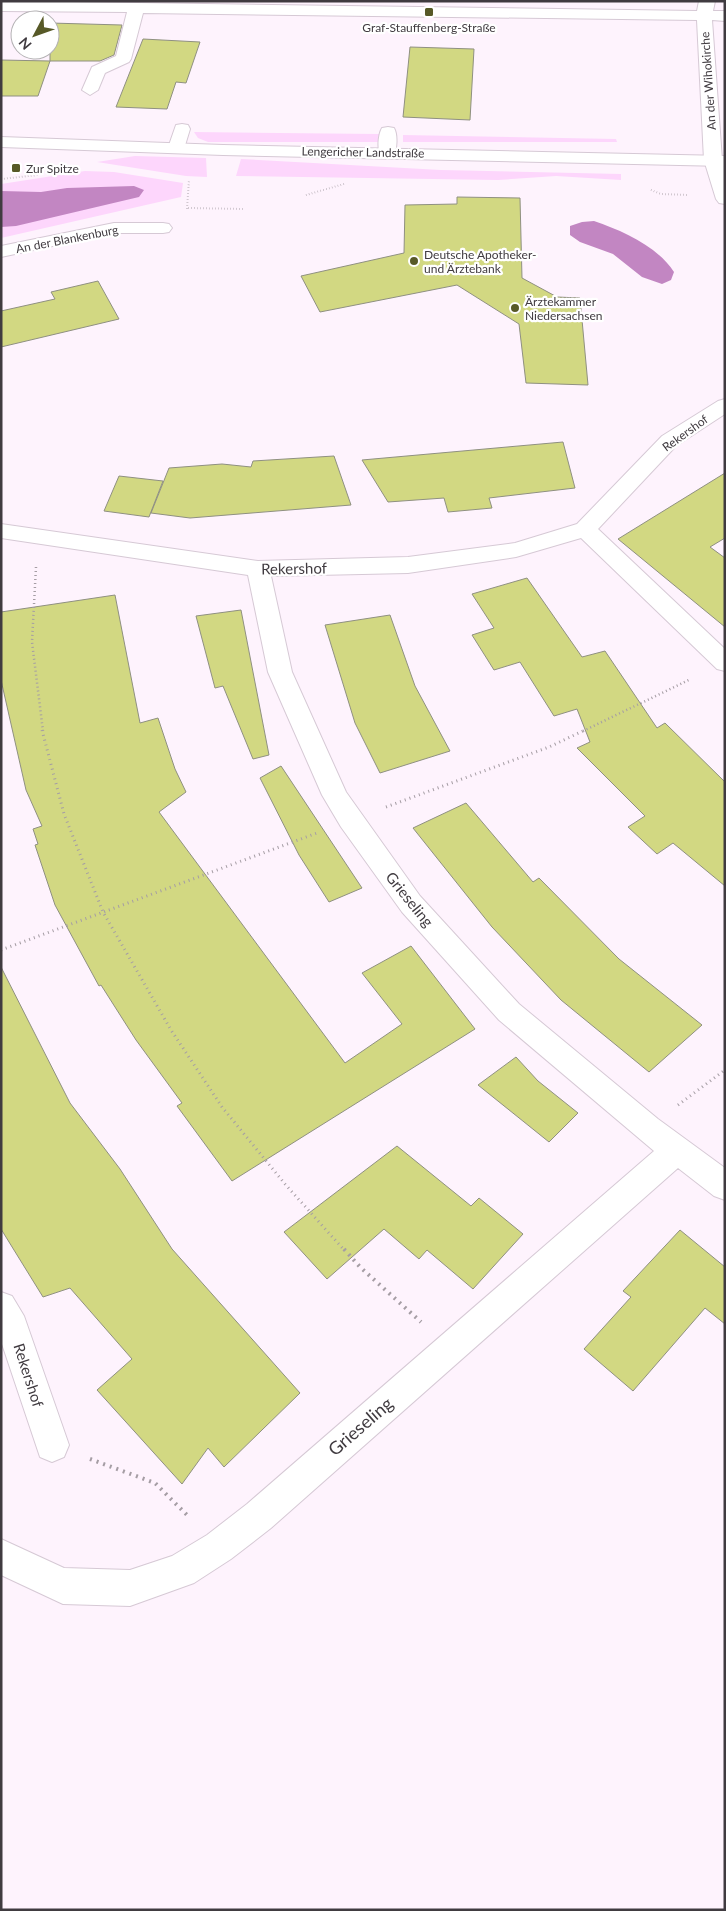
<svg xmlns="http://www.w3.org/2000/svg" width="726" height="1911" font-family="Lato,sans-serif">
  <rect width="100%" height="100%" fill="#fef3fd"/>
  <path fill="#fdd6fc" d="M 194,132 L 379,134 L 379,142 L 208,142 L 198,138 Z
    M 403,135 L 616,139 L 617,142 L 403,142 Z
    M 135,156 L 206,158 L 207,177 L 186,176 L 97,162 Z
    M 241,159 L 441,170 L 621,174 L 621,180 L 556,176 L 498,180 L 236,176 Z
    M 85,171 L 114,172 L 183,183 L 181,197 L 1,238 L 1,184 Z"/>
  <path fill="#c286c2" d="M 134,186 L 144,190 L 139,197 L 16,226 L 1,227 L 1,191 L 41,192 L 67,188 Z
    M 594,221 C 623,231 657,246 674,272 L 671,280 L 662,284 L 642,277 L 613,254 L 580,242 L 570,235 L 570,226 L 582,222 Z"/>
  <path fill="#d2d882" stroke="#8f9081" d="M 50,23 L 122,25 L 114,55 L 100,61 L 50,61 Z
    M 143,39 L 200,42 L 186,83 L 176,82 L 167,109 L 116,107 Z
    M 410,47 L 474,49 L 470,120 L 403,117 Z
    M 1,60 L 50,61 L 38,96 L 1,96 Z
    M 457,197 L 520,198 L 522,278 L 557,297 L 580,298 L 588,385 L 526,383 L 519,324 L 457,285 L 320,312 L 301,276 L 404,253 L 405,205 L 457,204 Z
    M 98,281 L 119,319 L 1,347 L 1,311 L 55,299 L 51,292 Z
    M 563,442 L 575,488 L 489,498 L 492,508 L 448,512 L 444,498 L 388,502 L 362,460 Z
    M 334,456 L 351,505 L 190,518 L 151,513 L 169,468 L 222,464 L 251,467 L 253,461 Z
    M 725,473 L 725,538 L 710,547 L 725,558 L 725,627 L 618,539 Z
    M 119,476 L 163,481 L 149,517 L 104,511 Z
    M 527,578 L 582,657 L 605,651 L 657,728 L 665,723 L 725,782 L 725,886 L 673,843 L 657,854 L 628,827 L 645,816 L 577,748 L 590,742 L 577,709 L 554,716 L 520,662 L 494,670 L 472,635 L 494,628 L 472,594 Z
    M 115,595 L 140,723 L 158,718 L 175,769 L 186,792 L 159,812 L 345,1063 L 402,1024 L 362,973 L 411,946 L 475,1029 L 232,1181 L 177,1106 L 182,1103 L 136,1040 L 101,985 L 99,986 L 55,905 L 35,845 L 38,844 L 33,829 L 42,826 L 26,790 L 1,680 L 1,612 Z
    M 241,610 L 269,755 L 253,759 L 223,686 L 215,688 L 196,616 Z
    M 390,615 L 415,686 L 450,751 L 380,773 L 355,723 L 325,625 Z
    M 281,766 L 362,888 L 329,902 L 299,855 L 260,778 Z
    M 466,803 L 533,882 L 539,878 L 619,959 L 702,1025 L 649,1072 L 561,1000 L 492,927 L 413,828 Z
    M 1,967 L 70,1103 L 120,1169 L 172,1249 L 300,1393 L 224,1467 L 208,1448 L 182,1484 L 97,1390 L 132,1359 L 70,1288 L 43,1297 L 1,1229 Z
    M 516,1057 L 538,1081 L 578,1113 L 549,1142 L 478,1085 Z
    M 397,1146 L 471,1206 L 479,1198 L 523,1234 L 473,1289 L 427,1250 L 419,1259 L 384,1229 L 327,1279 L 284,1232 Z
    M 680,1230 L 725,1267 L 725,1324 L 705,1308 L 633,1391 L 584,1349 L 631,1297 L 623,1291 Z"/>
  <g fill="none" stroke-linecap="round" stroke-linejoin="round">
    <defs>
      <path id="minor" d="M 1,1 L 697,11 L 699,1 L 715,1 L 713,11 L 725,11 L 725,21 L 712,20 L 722,160 L 725,170 L 725,204 L 719,203 L 716,199 L 704,160 L 697,20 L 143,13 L 131,59 L 129,62 L 105,73 L 98,90 L 90,95 L 82,90 L 92,67 L 116,56 L 127,12 L 1,11 Z
        M 182,124 L 188,125 L 190,129 L 183,152 L 171,152 L 168,148 L 176,125 Z
        M 388,127 L 394,128 C 398,135 397,150 393,157 L 381,157 C 377,150 378,135 382,128 Z
        M 114,223 L 163,223 L 169,224 L 172,228 L 169,232 L 163,233 L 114,233 L 1,257 L 1,246 Z
        M 725,399 L 725,414 L 676,446 L 598,529 L 725,649 L 725,671 L 717,669 L 581,538 L 516,557 L 408,573 L 271,576 L 292,672 L 346,792 L 420,896 L 519,1004 L 658,1119 L 725,1168 L 725,1200 L 714,1196 L 678,1168 L 271,1528 L 231,1559 L 194,1583 L 130,1606 L 63,1604 L 1,1575 L 1,1539 L 64,1568 L 130,1570 L 172,1556 L 207,1535 L 247,1504 L 654,1151 L 499,1020 L 402,912 L 341,827 L 322,795 L 268,672 L 248,575 L 1,538 L 1,524 L 258,561 L 408,557 L 515,543 L 577,524 L 662,436 L 718,401 Z
        M 1,1292 L 12,1296 L 24,1316 L 69,1445 L 64,1457 L 52,1462 L 40,1457 L 1,1341 Z"/>
      <path id="major" d="M 1,137 L 223,145 L 725,156 L 725,166 L 223,155 L 1,147 Z"/>
    </defs>
    <use href="#minor" stroke="#d6c9d5" stroke-width="2"/>
    <use href="#major" stroke="#d6c9d5" stroke-width="2"/>
    <path stroke="#a59da4" stroke-width="2" stroke-dasharray="0.5 2.5" stroke-linecap="butt" d="M 1,179 L 38,175
      M 651,190 L 661,194 L 689,195
      M 306,195 L 344,184
      M 188,208 L 243,209
      M 187,209 L 189,180"/>
    <path stroke="#a59da4" stroke-width="2.5" stroke-dasharray="1 3" stroke-linecap="butt" d="M 36,567 L 32,642 L 43,731
      M 583,731 L 691,679"/>
    <path stroke="#a59da4" stroke-width="3" stroke-dasharray="1 4" stroke-linecap="butt" d="M 42,730 L 64,814 L 103,912 L 171,1030 L 222,1107 L 285,1184 L 345,1251
      M 386,807 L 549,747 L 585,730
      M 1,950 L 317,833
      M 678,1105 L 725,1070"/>
    <path stroke="#a59da4" stroke-width="4" stroke-dasharray="2 5" stroke-linecap="butt" d="M 344,1249 L 360,1267 L 421,1322
      M 90,1459 L 155,1483 L 190,1518"/>
    <use href="#minor" fill="#fff" fill-rule="evenodd"/>
    <use href="#major" fill="#fff" fill-rule="evenodd"/>
  </g>
  <g fill="#575927" stroke="#fff" stroke-width="2">
    <rect x="424" y="7" width="10" height="10" rx="2.5"/>
    <rect x="11" y="163" width="10" height="10" rx="2.5"/>
    <circle cx="414" cy="261" r="5"/>
    <circle cx="515" cy="308" r="5"/>
  </g>
  <g text-anchor="middle" dominant-baseline="central" stroke-width="4.5" stroke-linejoin="round" paint-order="stroke">
    <g font-size="12" fill="#403b40" stroke="#fff" text-anchor="start">
      <text x="429" y="27" text-anchor="middle">Graf-Stauffenberg-Straße</text>
      <text x="26" y="168">Zur Spitze</text>
      <text x="424" y="254">Deutsche Apotheker-<tspan x="424" dy="14">und Ärztebank</tspan></text>
      <text x="525" y="301">Ärztekammer<tspan x="525" dy="14">Niedersachsen</tspan></text>
    </g>
    <g font-size="12" fill="#403b40" stroke="#fff">
      <text transform="translate(708 81) rotate(-94)">An der Wihokirche</text>
      <text transform="translate(363 152) rotate(1)">Lengericher Landstraße</text>
      <text transform="translate(67 239) rotate(-11)">An der Blankenburg</text>
      <text transform="translate(685 433) rotate(-36)">Rekershof</text>
    </g>
    <g font-size="15" fill="#403b40" stroke="#fff">
      <text transform="translate(294 568) rotate(-1)">Rekershof</text>
      <text transform="translate(410 899) rotate(51)">Grieseling</text>
      <text transform="translate(29 1375) rotate(72)">Rekershof</text>
    </g>
    <g font-size="18" fill="#403b40" stroke="#fff">
      <text transform="translate(360 1426) rotate(-41)">Grieseling</text>
    </g>
  </g>
  <rect width="726" height="1911" fill="none" stroke="#403b40" stroke-width="5"/>
  <g transform="translate(35 35) rotate(229)"><circle r="24" fill="#ffffff" stroke="#b3b1b3"/>
  <path d="M0-4L9 19L0 12L-9 19Z" fill="#575927"/>
  <text y="-8" font-size="14" font-weight="bold" text-anchor="middle" fill="#403b40">N</text>
  </g>
</svg>
